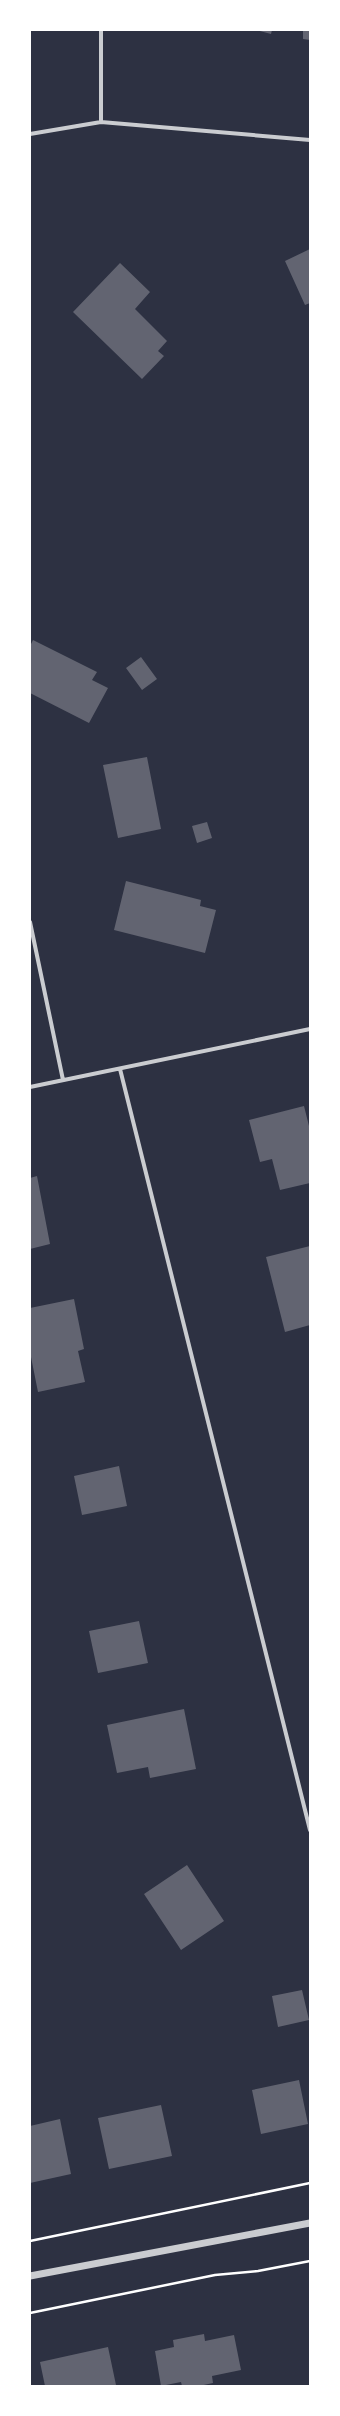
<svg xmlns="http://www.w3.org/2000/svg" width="340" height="2416" font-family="'Archivo Narrow',sans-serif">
  <rect width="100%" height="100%" fill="#2d3142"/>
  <path fill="#626471" d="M 256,30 L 272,30 L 271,34 Z
    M 303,30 L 310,30 L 310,40 L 303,39 Z
    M 310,249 L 310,303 L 305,305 L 285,261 Z
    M 120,263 L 150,292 L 135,309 L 167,341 L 158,351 L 164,356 L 142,379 L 73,312 Z
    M 33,640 L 97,672 L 92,680 L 108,688 L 89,723 L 30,693 L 30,646 Z
    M 141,657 L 157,679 L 142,690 L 126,668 Z
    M 147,757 L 161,829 L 118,838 L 103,765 Z
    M 207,822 L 212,838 L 197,843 L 192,826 Z
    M 126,881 L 201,900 L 200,906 L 216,910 L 205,953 L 114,930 Z
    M 304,1106 L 310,1130 L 310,1183 L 280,1190 L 272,1159 L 260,1162 L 249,1120 Z
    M 37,1176 L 50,1244 L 30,1249 L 30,1178 Z
    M 310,1246 L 310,1325 L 285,1332 L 266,1257 Z
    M 74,1299 L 84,1349 L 78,1351 L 85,1382 L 38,1392 L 30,1352 L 30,1308 Z
    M 119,1466 L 127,1506 L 82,1515 L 74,1476 Z
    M 139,1621 L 148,1663 L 98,1673 L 89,1631 Z
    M 184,1709 L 196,1769 L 150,1778 L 148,1767 L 117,1773 L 107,1725 Z
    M 187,1865 L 224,1921 L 181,1950 L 144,1894 Z
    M 302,1990 L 309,2020 L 278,2027 L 272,1996 Z
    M 299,2080 L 308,2124 L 261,2134 L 252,2090 Z
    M 161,2105 L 172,2156 L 109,2169 L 98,2118 Z
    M 60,2119 L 71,2174 L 30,2183 L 30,2126 Z
    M 204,2334 L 205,2341 L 234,2335 L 241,2370 L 212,2376 L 213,2383 L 199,2386 L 182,2386 L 181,2382 L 161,2386 L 155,2351 L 174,2347 L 173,2340 Z
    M 108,2347 L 116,2385 L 45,2386 L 40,2362 Z"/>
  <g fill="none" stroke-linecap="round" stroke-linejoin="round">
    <path stroke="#fff" stroke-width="2.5" d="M 30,2241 L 310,2183
      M 30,2313 L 215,2275 L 258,2271 L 310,2261"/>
    <path stroke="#caccd0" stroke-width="4" d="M 101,30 L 101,122
      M 30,134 L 101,122 L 310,140
      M 30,922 L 63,1080
      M 120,1069 L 310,1830
      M 30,1087 L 310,1029"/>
    <path stroke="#caccd0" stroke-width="7" d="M 30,2276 L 310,2223"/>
  </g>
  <rect width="340" height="2416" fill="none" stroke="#ffffff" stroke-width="62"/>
</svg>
